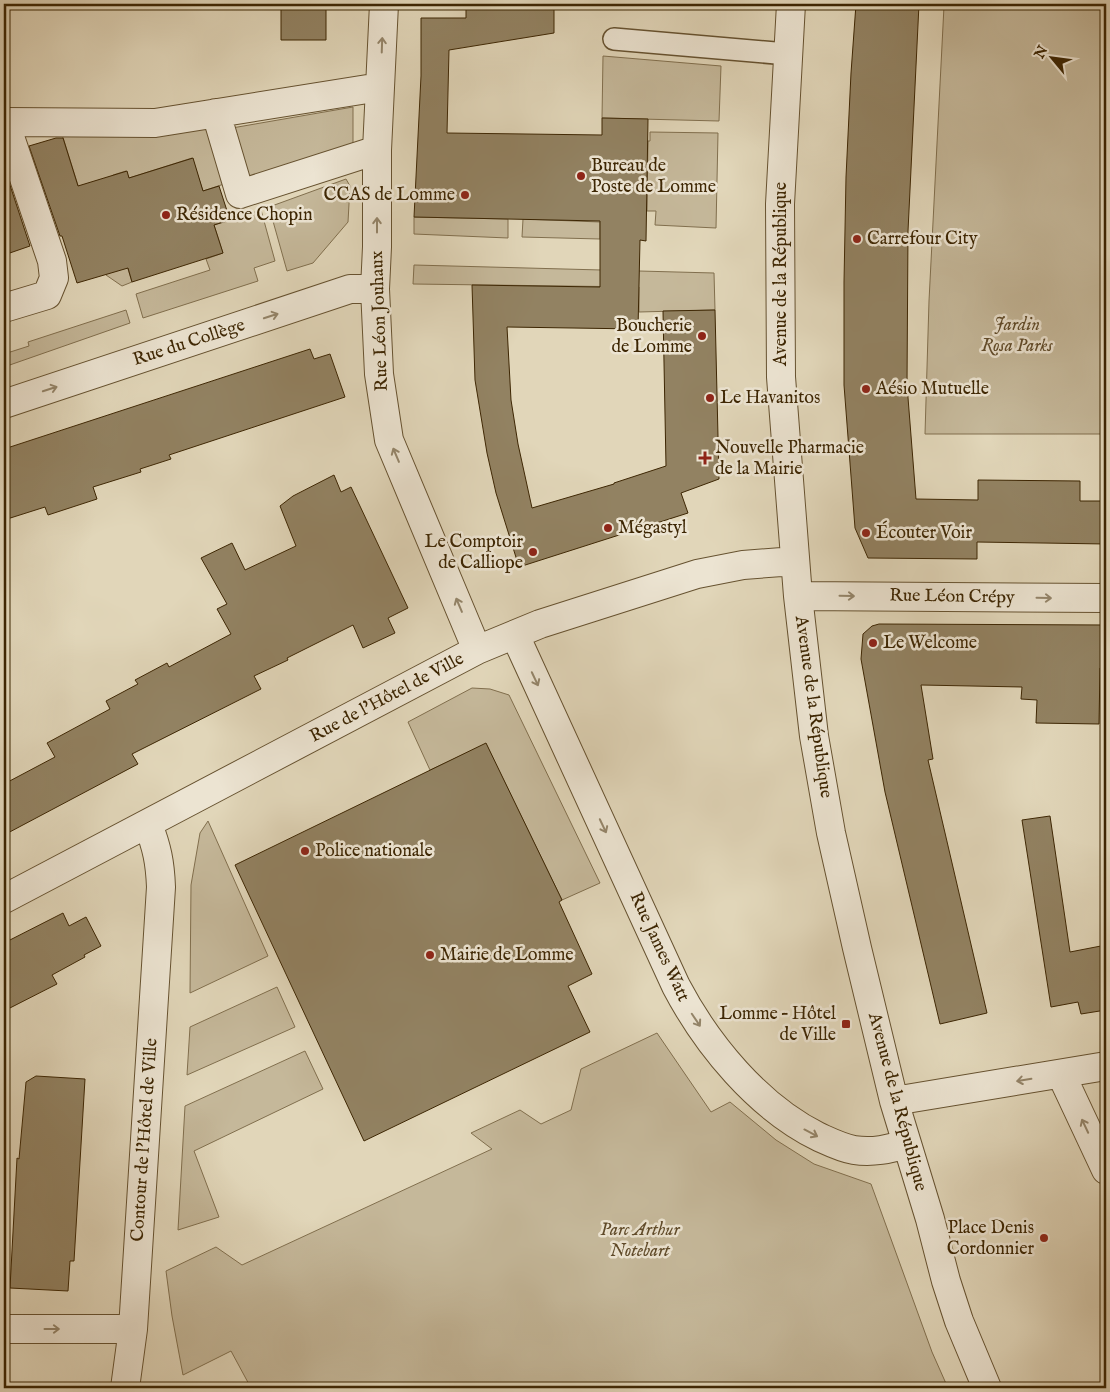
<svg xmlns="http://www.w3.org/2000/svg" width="1110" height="1392" font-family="'IM FELL English',serif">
  <rect width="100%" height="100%" fill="#e1d6b9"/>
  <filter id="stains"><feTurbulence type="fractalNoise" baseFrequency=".004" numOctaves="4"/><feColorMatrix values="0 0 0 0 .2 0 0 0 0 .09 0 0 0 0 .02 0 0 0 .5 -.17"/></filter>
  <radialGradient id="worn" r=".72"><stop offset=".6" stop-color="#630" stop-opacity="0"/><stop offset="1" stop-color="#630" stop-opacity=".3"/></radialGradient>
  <path fill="#c5b89a" stroke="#816f4e" d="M 944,6 L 1106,7 L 1106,434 L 925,434 L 929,301 Z
    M 603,56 L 721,66 L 719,121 L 602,118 Z
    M 353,107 L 353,147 L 248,182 L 232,128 Z
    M 204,127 L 209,134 L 224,184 L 203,191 L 192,158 L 129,178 L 126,171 L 113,175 L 115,183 L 116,230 L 132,282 L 122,286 L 106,275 L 61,131 Z
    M 650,132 L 718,133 L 716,228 L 655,225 L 656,211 L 647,211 L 648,141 L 650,141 Z
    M 346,179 L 350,186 L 348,222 L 313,263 L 287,271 L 269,207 Z
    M 261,210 L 275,261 L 254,268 L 258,281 L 143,318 L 136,294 L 210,270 L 206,259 L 223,253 L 214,225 Z
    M 414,217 L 508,219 L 508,238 L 414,234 Z
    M 523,219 L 600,222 L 600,239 L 522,237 Z
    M 414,265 L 714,273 L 715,310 L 639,312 L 639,287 L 413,284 Z
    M 126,310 L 130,323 L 4,367 L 4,354 L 29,346 L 28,342 Z
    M 472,688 L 490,689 L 509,695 L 600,883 L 562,900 L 486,744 L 430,770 L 408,722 Z
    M 208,821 L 268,956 L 190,993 L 191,885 L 200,833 Z
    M 277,987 L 295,1027 L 187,1075 L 190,1027 Z
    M 657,1033 L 711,1112 L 730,1102 L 776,1140 L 814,1164 L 871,1184 L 932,1352 L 948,1388 L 251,1388 L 231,1351 L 183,1375 L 172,1316 L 166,1271 L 216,1247 L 242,1265 L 492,1149 L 471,1133 L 520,1110 L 541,1124 L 571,1110 L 581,1069 Z
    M 305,1051 L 323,1089 L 194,1151 L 219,1217 L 178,1230 L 185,1106 Z
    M 77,1383 L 77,1388 L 4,1388 L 4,1385 Z"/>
  <path fill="#928262" stroke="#3d2603" d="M 281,4 L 326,4 L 326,40 L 281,40 Z
    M 856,4 L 919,4 L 908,231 L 907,385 L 916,499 L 978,500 L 978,480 L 1080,481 L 1080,501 L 1106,501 L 1106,544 L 977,542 L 977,559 L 868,558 L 855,528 L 844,385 L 844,282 L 846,177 L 851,73 Z
    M 466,7 L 554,7 L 554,33 L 449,50 L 447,133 L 602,135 L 602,118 L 648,119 L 646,241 L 640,240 L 638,329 L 507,327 L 511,400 L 518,444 L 532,508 L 614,484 L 614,483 L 666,466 L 663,311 L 715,310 L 719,479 L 681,493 L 688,513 L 519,567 L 496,493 L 487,453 L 475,380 L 472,285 L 600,287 L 600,221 L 414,217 L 421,76 L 421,18 L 466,18 Z
    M 56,138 L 63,138 L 78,186 L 127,171 L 129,178 L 193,158 L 203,191 L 219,186 L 230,220 L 214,225 L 223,253 L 132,282 L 128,268 L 77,283 L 62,236 L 60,236 L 29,146 Z
    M 4,167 L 30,246 L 4,255 Z
    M 310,349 L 314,359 L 330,354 L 345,397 L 169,455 L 171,459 L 140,469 L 141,472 L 93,487 L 97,499 L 48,515 L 45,507 L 4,520 L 4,449 Z
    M 334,475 L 341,492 L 351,487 L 408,608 L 388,618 L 395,633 L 363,648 L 353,625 L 287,658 L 288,660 L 254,676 L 261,689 L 132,754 L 138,764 L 4,835 L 4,784 L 55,757 L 47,743 L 110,709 L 106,701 L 138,684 L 135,680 L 167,663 L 169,667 L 231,634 L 217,609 L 227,604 L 201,558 L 232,543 L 245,570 L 296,546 L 280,506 L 293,496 Z
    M 879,624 L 1106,625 L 1106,668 L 1100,668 L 1099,724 L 1036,723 L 1037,700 L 1021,699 L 1022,687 L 921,685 L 933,759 L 928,760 L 987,1013 L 940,1024 L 885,792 L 861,659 L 863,634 L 872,626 Z
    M 486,743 L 562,900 L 559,902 L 592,974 L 568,986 L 590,1032 L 364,1141 L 235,865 Z
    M 1050,816 L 1070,952 L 1106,945 L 1106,1010 L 1081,1014 L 1078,1002 L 1051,1007 L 1022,820 Z
    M 63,913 L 69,926 L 86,917 L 101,946 L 84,955 L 85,957 L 52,975 L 57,984 L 4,1011 L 4,943 Z
    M 36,1076 L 85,1079 L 74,1261 L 70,1261 L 68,1291 L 10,1288 L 17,1158 L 19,1159 L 26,1082 Z"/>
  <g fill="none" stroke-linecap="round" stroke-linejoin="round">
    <defs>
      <path id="lane" d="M 614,39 L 787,54"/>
      <path id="street" d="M 384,4 L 377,150 L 377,247 L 375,289 L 379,374 L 389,440 L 477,650
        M 791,4 L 780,204 L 781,377 L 798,596 L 814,736 L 831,833 L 857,948 L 894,1101 L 930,1219 L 946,1281 L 959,1321 L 987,1388
        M 216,113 L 240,194 L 377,150
        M 4,308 L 47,295 L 54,278 L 52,261 L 5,122 L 155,123 L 380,87
        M 4,404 L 350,289 L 375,289
        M 798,596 L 1106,598
        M 515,635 L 676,986 C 707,1045 758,1107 819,1137 C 830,1142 842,1148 854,1150 C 873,1153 889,1149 907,1144
        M 4,899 L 477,650 L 540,624 L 697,574 L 743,565 L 795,561
        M 1061,1074 L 1106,1170
        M 894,1101 L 1106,1066
        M 4,1329 L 133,1329
        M 125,1388 L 133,1329 L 161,887 C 160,862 157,848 148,824"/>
    </defs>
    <use href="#lane" stroke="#665230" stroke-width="24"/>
    <use href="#street" stroke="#665230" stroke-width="30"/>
    <use href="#lane" stroke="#ece4d2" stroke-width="21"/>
    <use href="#street" stroke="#ece4d2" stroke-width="28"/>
  </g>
  <defs><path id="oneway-shaft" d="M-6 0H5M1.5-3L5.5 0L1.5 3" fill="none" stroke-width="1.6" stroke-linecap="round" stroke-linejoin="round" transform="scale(1.25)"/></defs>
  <g stroke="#94856a">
    <use href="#oneway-shaft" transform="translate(382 45) rotate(-88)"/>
    <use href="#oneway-shaft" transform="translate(377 225) rotate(-90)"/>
    <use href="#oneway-shaft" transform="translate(271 316) rotate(-18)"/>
    <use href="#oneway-shaft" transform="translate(50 389) rotate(-18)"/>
    <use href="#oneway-shaft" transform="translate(396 455) rotate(-113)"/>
    <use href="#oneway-shaft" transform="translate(847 596) rotate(1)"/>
    <use href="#oneway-shaft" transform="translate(1044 598) rotate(1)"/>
    <use href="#oneway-shaft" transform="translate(459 605) rotate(-113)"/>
    <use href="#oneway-shaft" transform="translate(535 679) rotate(65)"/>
    <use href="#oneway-shaft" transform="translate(603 826) rotate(65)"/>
    <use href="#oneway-shaft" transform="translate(696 1020) rotate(56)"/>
    <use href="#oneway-shaft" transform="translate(1024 1080) rotate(171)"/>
    <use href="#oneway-shaft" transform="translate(1085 1126) rotate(-115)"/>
    <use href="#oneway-shaft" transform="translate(811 1133) rotate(28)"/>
    <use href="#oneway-shaft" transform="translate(52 1329)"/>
  </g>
  <g fill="#8f2418" stroke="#ece4d2" stroke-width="2">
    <circle cx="581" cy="176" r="5"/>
    <circle cx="465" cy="195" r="5"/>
    <circle cx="166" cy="215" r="5"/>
    <circle cx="857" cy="239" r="5"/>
    <circle cx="702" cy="336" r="5"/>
    <circle cx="866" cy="389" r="5"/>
    <circle cx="710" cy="398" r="5"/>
    <path d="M702.5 450.5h5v5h5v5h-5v5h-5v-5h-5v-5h5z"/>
    <circle cx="608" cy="528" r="5"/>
    <circle cx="866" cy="533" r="5"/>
    <circle cx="533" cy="552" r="5"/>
    <circle cx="873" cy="643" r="5"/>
    <circle cx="305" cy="851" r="5"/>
    <circle cx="430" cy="955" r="5"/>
    <rect x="841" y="1019" width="10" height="10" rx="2.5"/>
    <circle cx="1044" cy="1238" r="5"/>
  </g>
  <g text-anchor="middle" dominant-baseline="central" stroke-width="5" stroke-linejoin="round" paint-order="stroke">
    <g font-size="18" fill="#3d2603" stroke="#ece4d2" text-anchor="start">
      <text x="591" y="166">Bureau de<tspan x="591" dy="21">Poste de Lomme</tspan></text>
      <text x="455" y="195" text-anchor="end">CCAS de Lomme</text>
      <text x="176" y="215">Résidence Chopin</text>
      <text x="867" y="239">Carrefour City</text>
      <text x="692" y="326" text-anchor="end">Boucherie<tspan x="692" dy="21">de Lomme</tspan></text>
      <text x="876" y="389">Aésio Mutuelle</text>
      <text x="720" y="398">Le Havanitos</text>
      <text x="715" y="448">Nouvelle Pharmacie<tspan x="715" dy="21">de la Mairie</tspan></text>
      <text x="618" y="528">Mégastyl</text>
      <text x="876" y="533">Écouter Voir</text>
      <text x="523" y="542" text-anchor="end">Le Comptoir<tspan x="523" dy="21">de Calliope</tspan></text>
      <text x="883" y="643">Le Welcome</text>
      <text x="315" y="851">Police nationale</text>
      <text x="440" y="955">Mairie de Lomme</text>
      <text x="836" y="1014" text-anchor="end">Lomme – Hôtel<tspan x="836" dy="21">de Ville</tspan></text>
      <text x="1034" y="1228" text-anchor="end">Place Denis<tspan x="1034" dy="21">Cordonnier</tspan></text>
    </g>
    <g font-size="18" fill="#3d2603" stroke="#ece4d2">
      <text transform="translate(781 274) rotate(-90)">Avenue de la République</text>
      <text transform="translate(380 321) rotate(-92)">Rue Léon Jouhaux</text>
      <text transform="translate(189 343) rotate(-18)">Rue du Collège</text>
      <text transform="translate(952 597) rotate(1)">Rue Léon Crépy</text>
      <text transform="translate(387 698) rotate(-28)">Rue de l'Hôtel de Ville</text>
      <text transform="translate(813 707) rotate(82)">Avenue de la République</text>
      <text transform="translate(659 947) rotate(65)">Rue James Watt</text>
      <text transform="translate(897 1102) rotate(75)">Avenue de la République</text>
      <text transform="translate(145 1140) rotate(-86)">Contour de l'Hôtel de Ville</text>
    </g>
    <g font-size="18" font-style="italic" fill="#5f4a29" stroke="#ece4d2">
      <text x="1017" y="325">Jardin<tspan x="1017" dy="21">Rosa Parks</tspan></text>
      <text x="640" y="1230">Parc Arthur<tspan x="640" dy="21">Notebart</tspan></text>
    </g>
  </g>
  <rect width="1110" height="1392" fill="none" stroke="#e1d6b9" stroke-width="20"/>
  <rect x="5" y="5" width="1100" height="1382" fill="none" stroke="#3d2603" stroke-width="2.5"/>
  <rect x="10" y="10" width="1090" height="1372" fill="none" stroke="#3d2603"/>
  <g transform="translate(1052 58) rotate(299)" stroke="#ece4d2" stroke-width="4" paint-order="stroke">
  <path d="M0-4L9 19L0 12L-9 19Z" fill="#3d2603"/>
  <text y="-8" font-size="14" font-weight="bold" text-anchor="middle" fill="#3d2603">N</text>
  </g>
  <rect width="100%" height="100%" filter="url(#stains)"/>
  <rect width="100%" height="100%" fill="url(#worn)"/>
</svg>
